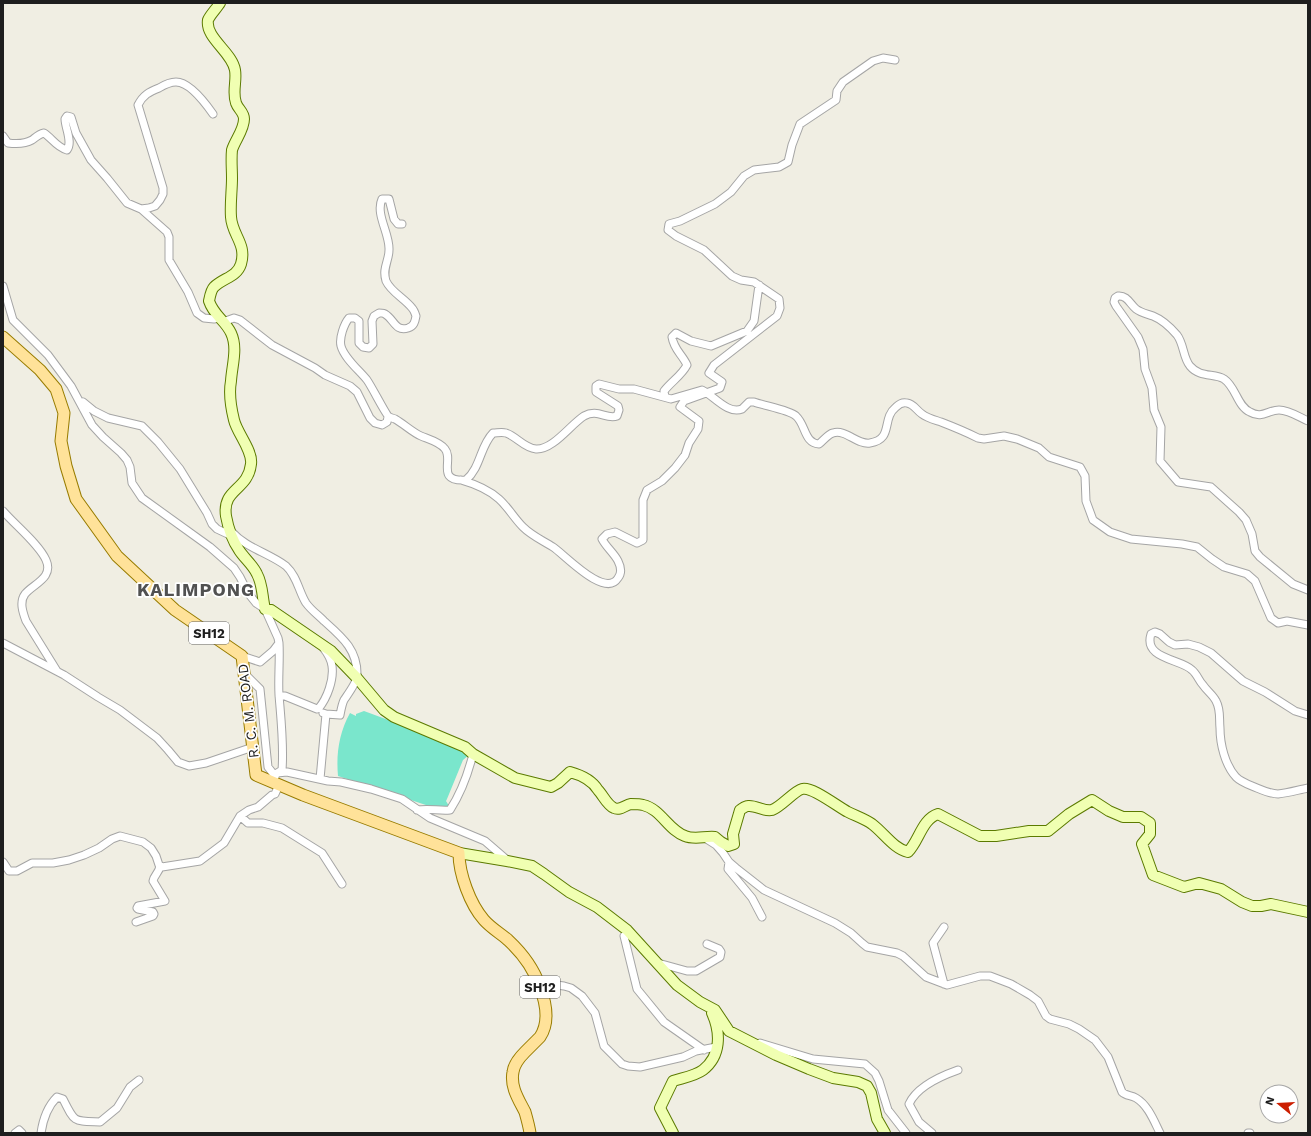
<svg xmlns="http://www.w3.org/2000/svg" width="1311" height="1136" font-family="'Work Sans',sans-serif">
  <rect width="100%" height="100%" fill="#f0eee3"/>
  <path fill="#7ae6cc" d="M 364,711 L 464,748 L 470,754 L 463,760 L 447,799 L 446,801 L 449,806 L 438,809 L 338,776 C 336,754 339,733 350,713 L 356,716 L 356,714 Z"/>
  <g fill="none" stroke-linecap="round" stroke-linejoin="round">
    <defs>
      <path id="street" d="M 3,136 L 8,143 C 16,144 25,144 32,140 C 36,137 39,134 44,133 C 52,138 56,147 67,150 C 73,142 65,128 65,119 L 67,116 L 71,117 L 76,133 L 91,160 L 107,178 L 127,203 L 141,209 L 149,208 L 155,206 L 160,200 L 163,194 L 163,188 L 138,105 C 143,95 149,92 159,88 C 164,85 170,82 176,82 C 190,82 206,104 213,114
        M 141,209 L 167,232 L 169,237 L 169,260 L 188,292 L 197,313 L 204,318 L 214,319 L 219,318
        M 402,224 L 398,224 L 394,219 L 389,199 L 382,199 C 375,214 390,234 389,250 C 389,261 382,268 386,281 C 391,292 404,298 412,308 C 414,310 415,313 416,316 C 415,322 414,326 408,328 C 395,332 394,319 385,314 C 384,313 381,313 379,313 L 374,316 L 372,321 L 373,344 L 369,348 L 363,347 L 359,343 L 359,321 L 355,318 L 349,318 C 344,324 339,338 341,346 C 344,358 360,371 367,380 C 372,387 386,415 389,417 C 391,418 393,418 395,419 C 404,424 412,432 421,436 C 428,439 440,442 445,449 C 454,460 435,482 466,480 C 481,467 480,446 493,433 C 497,433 502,432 506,433 C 516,436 524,448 536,449 C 553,450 570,425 584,416 C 598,408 606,420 617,416 L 619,410 L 618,406 L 596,392 L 596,386 L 599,384 L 619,389 L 634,389 L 671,399 L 702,390 C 713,395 728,415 742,409 C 744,407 747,404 749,402 L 754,402 C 765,406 789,410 796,416 C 806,425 804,443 819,444 C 823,441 828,434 833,433 C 846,429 857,445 870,443 C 894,439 881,419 896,407 C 899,404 903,402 907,403 C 914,404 916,410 922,414 C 927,418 935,420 941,422 C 954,427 966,432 978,438 L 984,439 L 1004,436 L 1017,439 L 1039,448 L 1049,457 L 1080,467 L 1085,476 L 1086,501 L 1093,520 L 1110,532 L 1131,539 L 1182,544 L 1197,547 L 1212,559 L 1224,567 L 1247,574 L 1255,581 L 1271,618 L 1278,623 L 1287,621 L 1308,625
        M 3,286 L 13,320 L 48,355 L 71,386 L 92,425 L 103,437 L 121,453 L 127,460 L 130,467 L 132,483 L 142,498 L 210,547 L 234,568 L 240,577 L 248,593 L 256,603 L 265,609 L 278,638 L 279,643 L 273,651 L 260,662 L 242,656
        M 223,322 L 234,318 L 240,320 L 272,345 L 315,368 L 325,375 L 350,386 L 357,392 L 370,418 L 375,423 L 382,425 L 387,422 L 388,417
        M 665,397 L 664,391 C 672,381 682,375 687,365 C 682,354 674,350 672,337 L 676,333 L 691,341 L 711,346 L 747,331 L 754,321 L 759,285
        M 83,402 L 94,411 L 108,418 L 142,426 L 158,442 L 180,469 L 207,513 L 212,524 L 217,529 L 232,536
        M 1308,421 C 1299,417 1289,410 1279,410 C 1268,410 1262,419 1250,412 C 1237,406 1236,387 1224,379 C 1214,373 1200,378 1190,366 C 1183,358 1184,344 1177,335 C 1171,328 1163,320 1153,316 C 1148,314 1141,313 1136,309 C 1130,304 1127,295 1118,296 L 1115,298 L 1114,302 L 1116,306 L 1138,337 L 1143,349 L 1145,369 L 1152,388 L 1154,410 L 1161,427 L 1160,461 L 1178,482 L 1211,487 L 1239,512 L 1246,520 L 1252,534 L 1255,551 L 1260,557 L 1293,584 L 1308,590
        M 461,480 C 475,484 488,489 499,499 C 508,507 514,518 523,527 C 532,536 542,540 553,547 C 564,554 605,599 618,578 C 622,573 621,567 618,561 C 614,553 606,547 602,539 L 607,534 L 615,532 L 637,543 L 643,540 L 643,500 L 647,490 L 662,481 L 675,468 L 685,455 L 689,443 L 698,429 L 699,421 L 680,407 L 684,401 L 720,388 L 722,382 L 709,373 L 714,365 L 777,316 L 780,308 L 779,299 L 754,282 L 741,280 L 732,276 L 704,250 L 676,236 L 668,230 L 669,224 L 680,221 L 715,204 L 731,192 L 744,176 L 754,170 L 779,167 L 788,162 L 792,145 L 800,124 L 836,100 L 837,91 L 843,82 L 873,61 L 883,58 L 895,60
        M 3,511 C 15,525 39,544 46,560 C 54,578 33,584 25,594 C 19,602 23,613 26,621 L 57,671
        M 232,532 C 246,548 269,553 286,566 C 297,576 299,592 306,603 C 311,610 318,615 324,621 C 342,637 358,650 357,676 C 357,682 348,694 344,700 C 342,704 341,710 340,715 L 326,714
        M 3,643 L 64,675 L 98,697 L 120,710 L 157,738 L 168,750 L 178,762 L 189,766 L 206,763 L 253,747
        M 244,673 L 260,689 L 268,767 L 275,776
        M 279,696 L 285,696 L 317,709 L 319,708 C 327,698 334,680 332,666 C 331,659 328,654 324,649
        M 1308,715 L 1295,711 L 1265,692 L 1243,681 L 1211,653 L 1199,647 L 1188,644 L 1175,645 L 1169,642 L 1160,634 L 1155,632 L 1151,634 C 1143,659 1181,659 1192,670 C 1197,674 1199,681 1203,685 C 1207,691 1213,695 1216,701 C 1221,710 1219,719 1220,728 C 1220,744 1225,765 1236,777 C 1240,781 1247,784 1252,786 C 1260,789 1269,794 1278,794 C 1288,793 1298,790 1308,788
        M 277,773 L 282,770 C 284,745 281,720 279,695 C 278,678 280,660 279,643
        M 320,779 L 326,714 L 323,713
        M 272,782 L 277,773 L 287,772 L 328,781 L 341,782 L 371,789 L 402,799 L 430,818 L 485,841 L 507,860
        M 417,810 C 430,808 438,811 450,810 C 461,793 468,774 473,754
        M 240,816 L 248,823 L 263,823 L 282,828 L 322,853 L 342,884
        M 705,838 L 716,845 L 723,853 L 729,862 L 736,868 L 764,890 L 835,923 L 851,933 L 862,943 L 867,947 L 897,953 L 903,956 L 926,977 L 947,985 L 980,976 L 990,976 L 1011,984 L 1030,995 L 1038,1001 L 1046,1016 L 1050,1019 L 1069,1024 L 1079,1029 L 1095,1040 L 1108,1057 L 1122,1092 C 1126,1096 1131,1095 1136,1098 C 1148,1105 1154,1121 1160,1133
        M 3,862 L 9,871 L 17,871 L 32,863 L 53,863 L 69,860 L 84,855 L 99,848 L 112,839 L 120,836 L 143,842 L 151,848 L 156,856 L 159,865 L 162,867 L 200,861 L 224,843 L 240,816 L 249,810 L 258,807 L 272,795 L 275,794 L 279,785
        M 729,862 L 728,869 L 752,898 L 762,917
        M 136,922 L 153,916 L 154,914 L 153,912 L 138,909 L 137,908 L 138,906 L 165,901 L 153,881 C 154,875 159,873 160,866
        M 944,927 L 933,943 L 944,984
        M 624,936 L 637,989 L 664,1022 L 704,1050
        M 658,963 L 687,971 L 696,971 L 720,957 L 721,952 L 719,949 L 707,944
        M 541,987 L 556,985 L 564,986 L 571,988 L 582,996 L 595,1013 L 604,1046 L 622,1064 L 628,1066 L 640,1067 L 683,1057 L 696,1051 L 716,1047
        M 760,1043 L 813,1059 L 865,1064 L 875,1073 L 879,1081 L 888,1110 L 906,1133
        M 15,1133 L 19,1130 L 22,1133
        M 41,1133 C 43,1119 47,1107 57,1097 L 63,1099 C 75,1123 73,1121 100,1122 L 117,1108 L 130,1087 L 139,1080
        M 932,1133 L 919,1122 L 909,1104 C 917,1086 941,1076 958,1070
        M 1248,1133 L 1250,1133"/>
      <path id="secondary" d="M 220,3 C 217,8 210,15 208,20 C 205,38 232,52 235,70 C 237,81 232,92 236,103 C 238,109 244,112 244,119 C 244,130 235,140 232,150 C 231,159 232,169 232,178 C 232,191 230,204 231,217 C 232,235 247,244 241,264 C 237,277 223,278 214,287 C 211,290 210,296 209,301 C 214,316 225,320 231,333 C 238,348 232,365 231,381 C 229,392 231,408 234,420 C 237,433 253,451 251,464 C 248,491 222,488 226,516 C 228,527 232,540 239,550 C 244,558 253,565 257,574 C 263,585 262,597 265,609 L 271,610 L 331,651 L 357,678 L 384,710 L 394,717 L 465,747 L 473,754 L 515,778 L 551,787 L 558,783 L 570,772 C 581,775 592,780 598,790 C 603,795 607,805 614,808 C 620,811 625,805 631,804 C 635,804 640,804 643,805 C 661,809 668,830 685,836 C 694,840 705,836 715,837 L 721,842 L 728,846 L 734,844 L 733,834 L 740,810 C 742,809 745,806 748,806 C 756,805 764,812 772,810 C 781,807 794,791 802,789 C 812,786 838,807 848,812 C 856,816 865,819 872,824 C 884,833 894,849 908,852 C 919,841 922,819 938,814 L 980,836 L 996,836 L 1029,831 L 1048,831 L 1069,814 L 1092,800 L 1109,811 L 1123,817 L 1141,817 L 1150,823 L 1150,834 L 1142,844 L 1153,875 L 1184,887 L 1199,883 L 1221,889 L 1242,902 L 1252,906 L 1261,906 L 1271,904 L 1308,912
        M 459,853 L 507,861 L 532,866 L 544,874 L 569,892 L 597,907 L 627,930 L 677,985 L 700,1002 L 715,1010 L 729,1031 L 776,1055 L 809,1069 L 833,1078 L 858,1082 L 867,1086 L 871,1093 L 877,1119 L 885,1133
        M 673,1133 L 660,1108 L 673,1081 C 682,1078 695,1076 703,1070 C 721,1056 721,1033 712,1013"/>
      <path id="primary" d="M 3,337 L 40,370 L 56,389 L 64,413 L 61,441 L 66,466 L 76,499 L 117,556 L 175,610 L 242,656 L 256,775 L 303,795 L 459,853 C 459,874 470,904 484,920 C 491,928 500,933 508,940 C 522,953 534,969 540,987 C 546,1003 550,1022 540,1037 C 535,1042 530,1047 525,1052 C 519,1058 514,1064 513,1072 C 510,1087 519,1100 525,1112 C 527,1119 529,1126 530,1133"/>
    </defs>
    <use href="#street" stroke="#a5a5a5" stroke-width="9"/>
    <use href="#secondary" stroke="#5b7a00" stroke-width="12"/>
    <use href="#primary" stroke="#987c00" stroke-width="13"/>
    <use href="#street" stroke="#fff" stroke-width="7"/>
    <use href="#secondary" stroke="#f0ffb2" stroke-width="10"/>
    <use href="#primary" stroke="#ffe299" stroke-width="11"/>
  </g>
  <g text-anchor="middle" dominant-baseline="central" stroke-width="3.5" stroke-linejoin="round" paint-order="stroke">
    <g fill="#fff" stroke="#626262" stroke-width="1">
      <rect x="189" y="622" width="40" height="22" rx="3"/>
      <rect x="520" y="976" width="40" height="22" rx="3"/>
    </g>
    <g font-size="13" font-weight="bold" fill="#1e1e1e">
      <text x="209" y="633">SH12</text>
      <text x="540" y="987">SH12</text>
    </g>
    <g font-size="14" fill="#1e1e1e" stroke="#fff">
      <text transform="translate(248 711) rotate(-97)">R. C. M. ROAD</text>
    </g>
    <g font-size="18" font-weight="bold" letter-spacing="1" fill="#515151" stroke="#fff">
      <text x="196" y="589">KALIMPONG</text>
    </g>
  </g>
  <rect width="1311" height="1136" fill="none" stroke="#1e1e1e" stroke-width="8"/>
  <g transform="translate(1279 1104) rotate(288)"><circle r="19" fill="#ffffff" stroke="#a5a5a5"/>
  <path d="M0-3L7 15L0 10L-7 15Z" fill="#cc1e00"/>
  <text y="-6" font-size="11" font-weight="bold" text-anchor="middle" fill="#1e1e1e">N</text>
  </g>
</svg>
